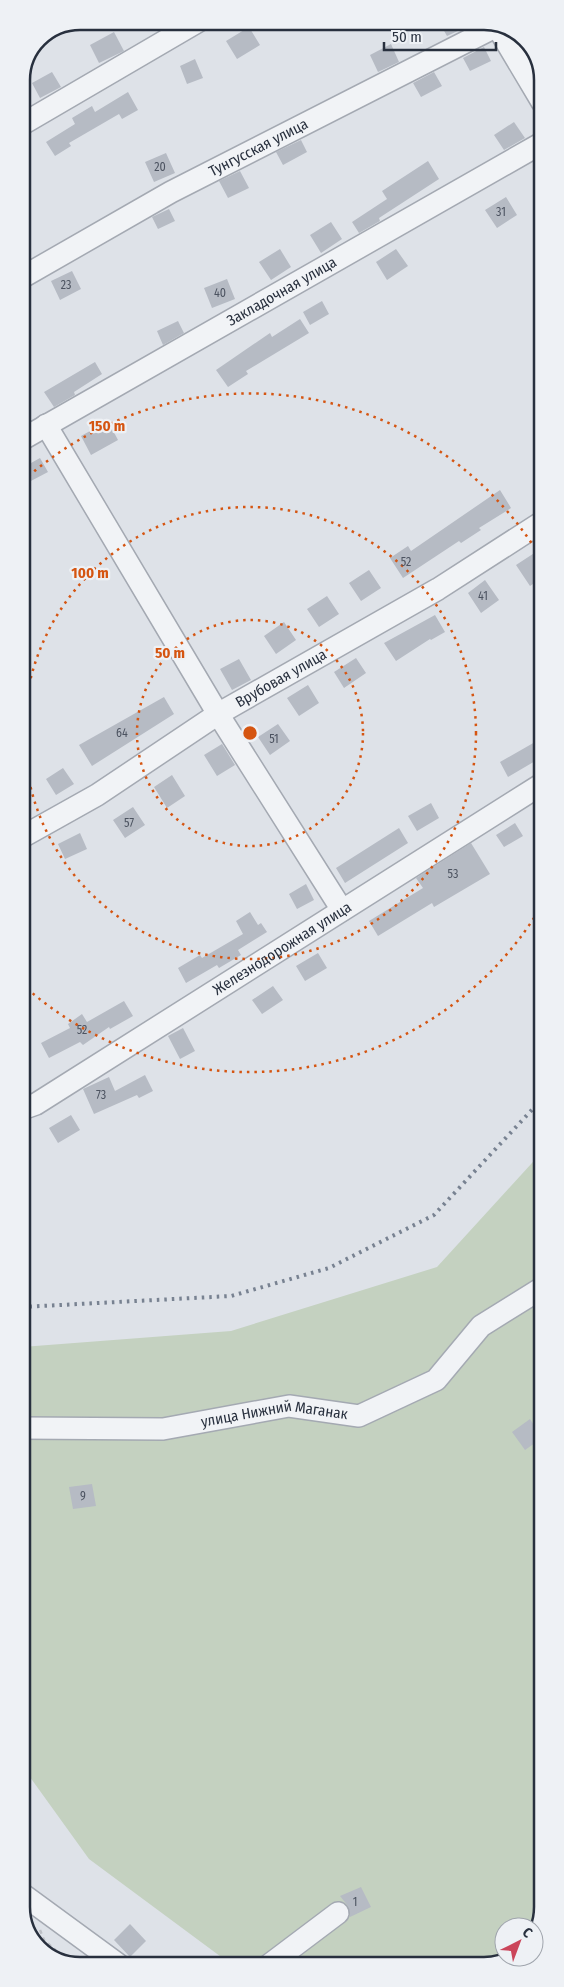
<svg xmlns="http://www.w3.org/2000/svg" width="564" height="1987" font-family="'Fira Sans Condensed',sans-serif">
  <rect width="100%" height="100%" fill="#dee2e8"/>
  <path fill="#c4d1c0" d="M 542,1152 L 543,1907 L 534,1930 L 534,1927 L 504,1927 L 504,1957 L 508,1957 L 495,1965 L 232,1965 L 89,1859 L 22,1766 L 22,1347 L 231,1331 L 437,1267 Z"/>
  <path fill="#b6bbc4" d="M 439,22 L 477,22 L 447,36 Z
    M 249,27 L 260,45 L 237,59 L 226,41 Z
    M 114,32 L 124,51 L 99,63 L 90,45 Z
    M 391,44 L 399,62 L 378,72 L 370,55 Z
    M 484,47 L 491,61 L 470,71 L 463,58 Z
    M 195,59 L 203,78 L 187,84 L 180,66 Z
    M 52,72 L 61,87 L 40,98 L 32,83 Z
    M 434,72 L 442,86 L 421,97 L 413,83 Z
    M 128,92 L 138,110 L 122,119 L 119,114 L 69,143 L 71,146 L 55,156 L 46,142 L 75,124 L 72,118 L 92,106 L 95,112 Z
    M 514,122 L 525,138 L 504,150 L 494,135 Z
    M 301,140 L 307,152 L 283,165 L 276,152 Z
    M 166,153 L 175,173 L 154,182 L 145,162 Z
    M 428,161 L 439,179 L 379,218 L 380,221 L 359,233 L 352,222 L 387,199 L 382,191 Z
    M 240,171 L 249,188 L 228,198 L 219,181 Z
    M 506,197 L 517,215 L 497,228 L 485,210 Z
    M 169,209 L 175,221 L 158,229 L 152,217 Z
    M 331,222 L 342,239 L 321,253 L 310,235 Z
    M 280,249 L 291,267 L 271,280 L 259,262 Z
    M 396,249 L 408,266 L 387,280 L 376,262 Z
    M 72,271 L 81,289 L 60,300 L 51,281 Z
    M 227,279 L 235,299 L 212,308 L 204,288 Z
    M 322,301 L 329,314 L 310,325 L 303,312 Z
    M 300,319 L 309,333 L 246,371 L 248,374 L 228,387 L 216,370 L 270,333 L 272,337 Z
    M 178,321 L 184,333 L 163,345 L 157,331 Z
    M 95,362 L 102,374 L 74,392 L 75,395 L 54,407 L 44,392 Z
    M 108,421 L 118,440 L 91,455 L 81,436 Z
    M 40,458 L 48,472 L 29,482 L 22,468 Z
    M 500,490 L 511,508 L 479,528 L 481,530 L 461,543 L 459,541 L 403,578 L 390,558 L 408,546 L 411,551 Z
    M 542,548 L 542,578 L 530,586 L 516,565 Z
    M 369,570 L 381,588 L 361,601 L 349,583 Z
    M 485,580 L 499,600 L 481,613 L 468,593 Z
    M 327,596 L 339,614 L 319,627 L 307,609 Z
    M 435,615 L 445,632 L 431,640 L 430,639 L 396,661 L 384,643 Z
    M 284,622 L 296,640 L 276,654 L 264,636 Z
    M 356,658 L 366,673 L 344,688 L 334,672 Z
    M 239,659 L 251,680 L 232,690 L 220,669 Z
    M 308,685 L 319,703 L 299,716 L 287,698 Z
    M 164,697 L 174,714 L 92,766 L 79,745 Z
    M 278,724 L 290,741 L 270,755 L 258,737 Z
    M 542,738 L 542,757 L 508,777 L 500,762 Z
    M 222,744 L 235,765 L 217,776 L 204,755 Z
    M 63,768 L 74,784 L 56,795 L 46,779 Z
    M 172,775 L 185,796 L 167,808 L 154,787 Z
    M 431,803 L 439,818 L 417,831 L 408,816 Z
    M 133,807 L 145,825 L 125,838 L 113,820 Z
    M 515,823 L 523,836 L 504,847 L 496,835 Z
    M 399,828 L 408,843 L 345,883 L 336,868 Z
    M 80,833 L 87,849 L 65,859 L 58,844 Z
    M 471,843 L 490,874 L 434,907 L 432,903 L 378,936 L 369,921 L 423,888 L 416,878 Z
    M 306,884 L 314,900 L 297,909 L 289,894 Z
    M 250,912 L 258,925 L 261,923 L 267,932 L 238,950 L 241,955 L 219,968 L 217,965 L 186,983 L 178,968 L 200,955 L 202,958 L 243,934 L 236,921 Z
    M 318,953 L 327,968 L 305,981 L 296,966 Z
    M 273,986 L 283,1000 L 262,1014 L 252,1000 Z
    M 124,1001 L 133,1016 L 110,1029 L 109,1027 L 83,1045 L 80,1042 L 49,1058 L 41,1043 L 70,1028 L 68,1024 L 82,1014 L 87,1022 Z
    M 183,1028 L 195,1051 L 180,1059 L 168,1036 Z
    M 145,1075 L 153,1091 L 139,1098 L 137,1095 L 94,1114 L 83,1089 L 109,1077 L 115,1091 Z
    M 71,1115 L 80,1130 L 58,1143 L 49,1128 Z
    M 530,1419 L 542,1438 L 525,1450 L 512,1432 Z
    M 92,1484 L 96,1506 L 73,1509 L 69,1487 Z
    M 361,1887 L 371,1907 L 350,1917 L 348,1906 L 340,1896 Z
    M 130,1924 L 146,1941 L 130,1957 L 114,1940 Z"/>
  <g fill="none" stroke-linecap="round" stroke-linejoin="round">
    <defs>
      <g id="minor">
        <path d="M 495,23 L 542,102"/>
        <path d="M 21,125 L 199,21"/>
        <path id="s1" d="M 21,278 L 171,192 L 499,25"/>
        <path d="M 46,425 L 218,714 L 342,910"/>
        <path id="s2" d="M 21,440 L 542,143"/>
        <path id="s3" d="M 22,837 L 97,795 L 218,714 L 438,589 L 542,522"/>
        <path id="s4" d="M 22,1109 L 36,1104 L 542,784"/>
        <path id="s5" d="M 22,1428 L 163,1429 L 289,1406 L 359,1416 L 436,1380 L 481,1326 L 542,1288"/>
        <path d="M 22,1894 L 119,1965"/>
        <path d="M 269,1965 L 338,1913"/>
      </g>
    </defs>
    <use href="#minor" stroke="#a4a9b2" stroke-width="24"/>
    <path stroke="#bdc0c6" stroke-width="2.5" stroke-dasharray="4 4" stroke-linecap="butt" d="M 40,1930 L 44,1940 L 70,1963"/>
    <use href="#minor" stroke="#f1f3f6" stroke-width="21"/>
    <path stroke="#788291" stroke-width="4" stroke-dasharray="2.5 5" stroke-linecap="butt" d="M 22,1307 L 231,1296 L 329,1268 L 434,1215 L 542,1099"/>
  </g>
  <g fill="none" stroke="#d55511" stroke-width="2.5" stroke-dasharray="2.5 5">
    <circle cx="250" cy="733" r="113"/>
    <circle cx="250" cy="733" r="226"/>
    <path d="M542 905A339 339 0 0 1 23 985M23 481A339 339 0 0 1 541 558"/>
  </g>
  <g text-anchor="middle" dominant-baseline="central" stroke-width="4.5" stroke-linejoin="round" paint-order="stroke">
    <g font-size="12" fill="#4c5360">
      <text x="160" y="167">20</text>
      <text x="501" y="212">31</text>
      <text x="66" y="285">23</text>
      <text x="220" y="293">40</text>
      <text x="406" y="562">52</text>
      <text x="483" y="596">41</text>
      <text x="122" y="733">64</text>
      <text x="274" y="739">51</text>
      <text x="129" y="823">57</text>
      <text x="453" y="874">53</text>
      <text x="82" y="1030">52</text>
      <text x="101" y="1095">73</text>
      <text x="83" y="1496">9</text>
      <text x="355" y="1902">1</text>
    </g>
    <g font-size="15" fill="#28303e" stroke="#eef1f5">
      <text stroke="none"><textPath href="#s1" startOffset="271">Тунгусская улица</textPath></text>
      <text stroke="none"><textPath href="#s2" startOffset="300">Закладочная улица</textPath></text>
      <text stroke="none"><textPath href="#s3" startOffset="304">Врубовая улица</textPath></text>
      <text stroke="none"><textPath href="#s4" startOffset="306">Железнодорожная улица</textPath></text>
      <text stroke="none"><textPath href="#s5" startOffset="254">улица Нижний Маганак</textPath></text>
    </g>
  </g>
  <path d="M0 0H564V1987H0ZM80 30H484A50 50 0 0 1 534 80V1907A50 50 0 0 1 484 1957H80A50 50 0 0 1 30 1907V80A50 50 0 0 1 80 30Z" fill="#eef1f5" fill-rule="evenodd"/>
  <path fill="none" stroke="#28303e" stroke-width="2.5" d="M80 30H484A50 50 0 0 1 534 80V1907A50 50 0 0 1 484 1957H80A50 50 0 0 1 30 1907V80A50 50 0 0 1 80 30Z"/>
  <circle cx="250" cy="733" r="8" fill="#d55511" stroke="#eef1f5" stroke-width="2.5"/>
  <g font-size="15" text-anchor="middle" font-weight="bold" fill="#d55511" stroke="#eef1f5" stroke-width="4.5" stroke-linejoin="round" paint-order="stroke">
    <text x="107" y="431">150 m</text>
    <text x="90" y="578">100 m</text>
    <text x="170" y="658">50 m</text>
  </g>
  <g transform="translate(519 1942) rotate(42)"><circle r="24" fill="#eef1f5" stroke="#9fa4ac"/>
  <path d="M0-4L9 19L0 12L-9 19Z" fill="#cb455a"/>
  <text y="-8" font-size="14" font-weight="bold" text-anchor="middle" fill="#28303e">С</text>
  </g>
  <path d="M384 42v8h112v-8" fill="none" stroke="#28303e" stroke-width="2.5"/>
  <text x="392" y="42" font-size="15" fill="#28303e" stroke="#eef1f5" stroke-width="4" paint-order="stroke">50 m</text>
</svg>
